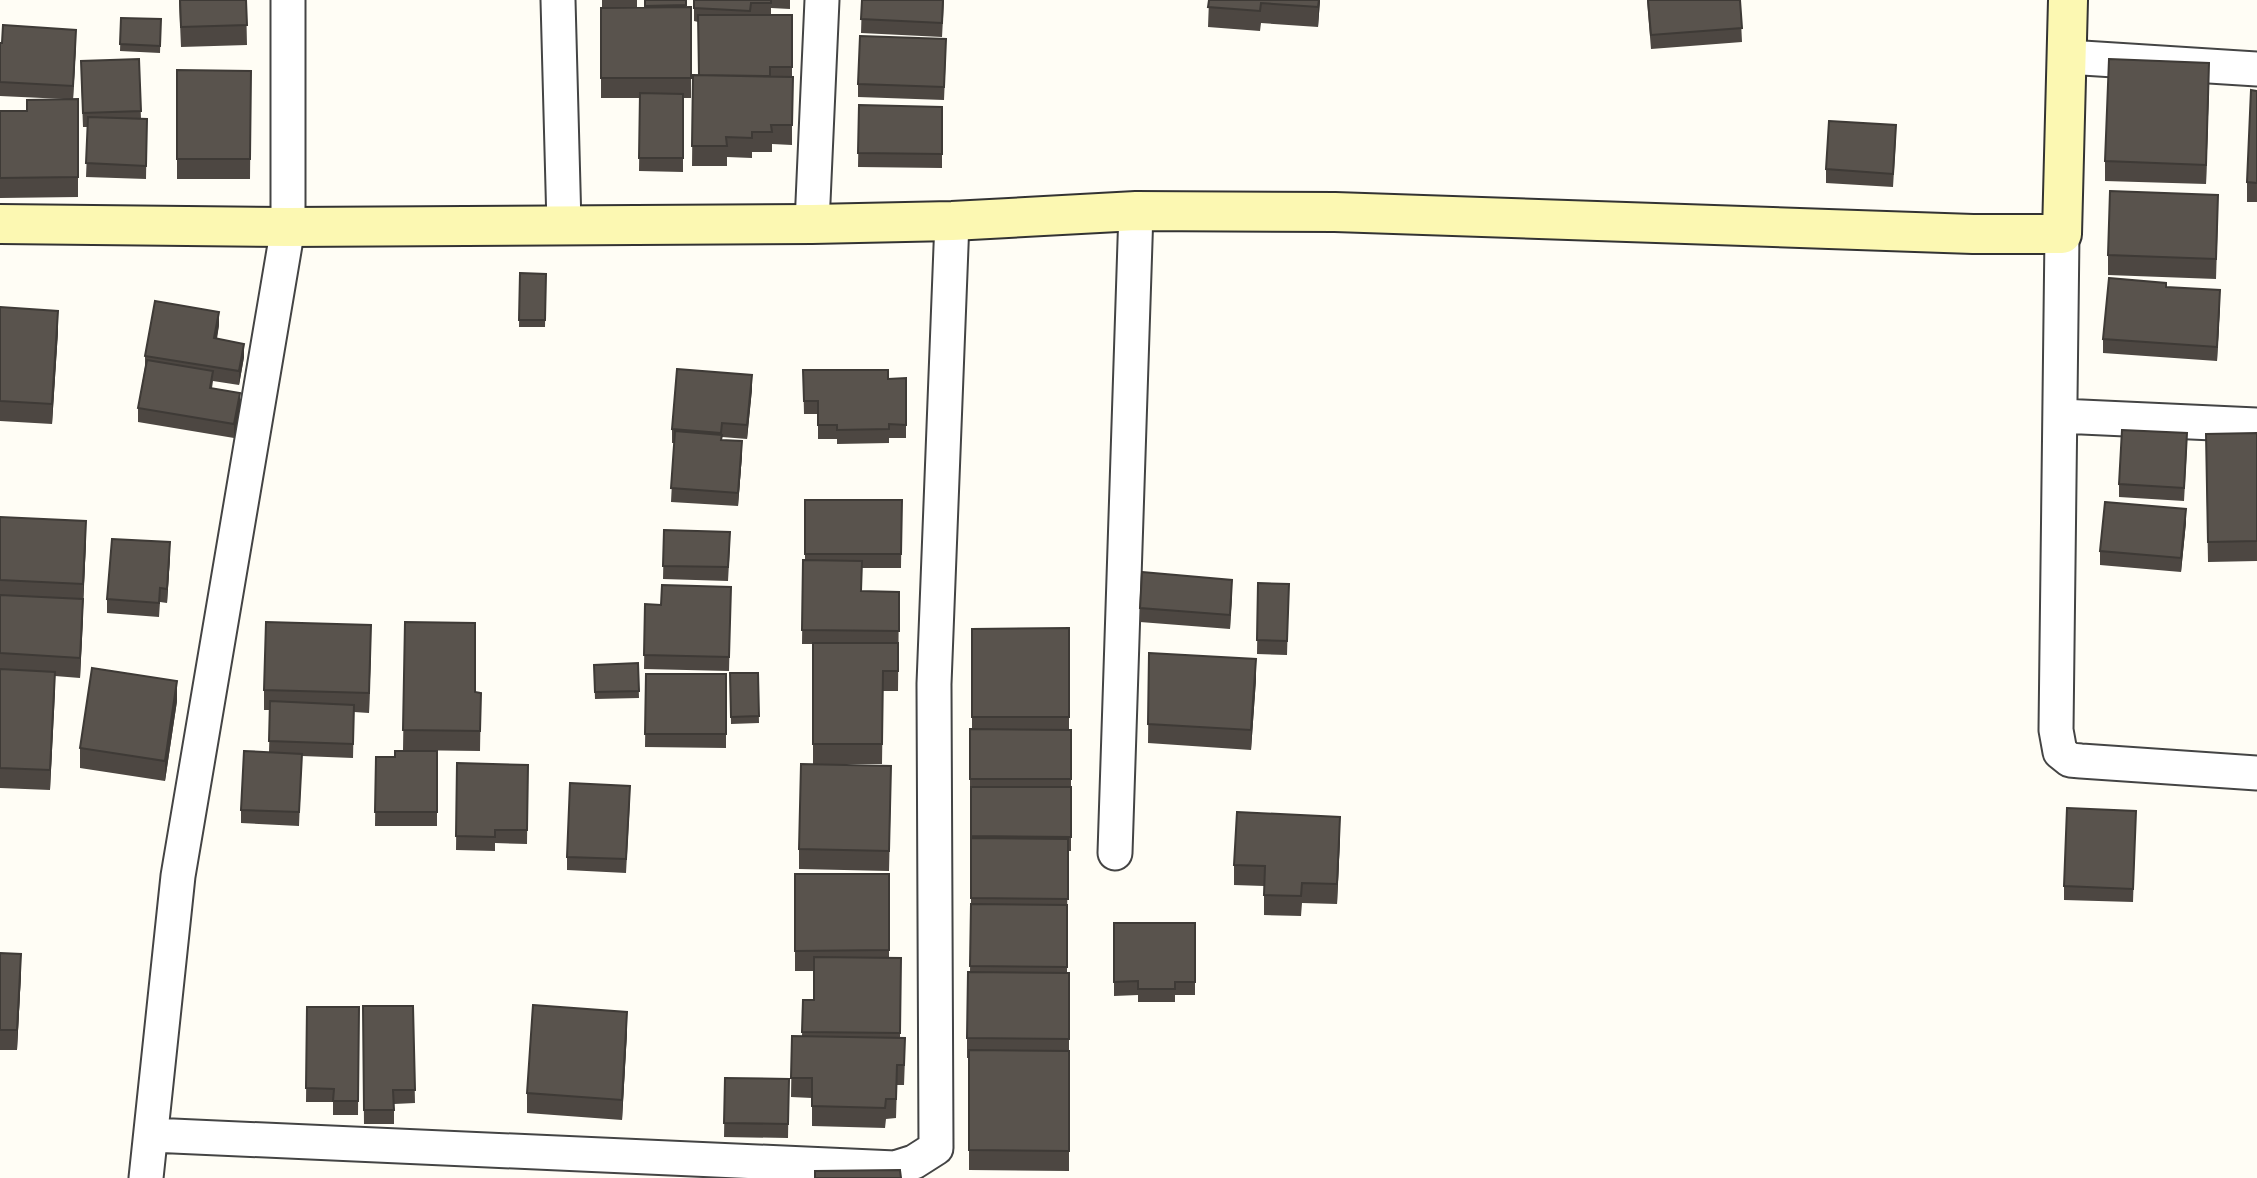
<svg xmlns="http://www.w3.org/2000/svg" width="2257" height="1178" font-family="Merriweather,serif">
  <rect width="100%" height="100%" fill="#fffdf5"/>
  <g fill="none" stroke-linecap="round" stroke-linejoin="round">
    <defs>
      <path id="street" d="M 558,0 L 564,225
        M 2067,57 L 2257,69
        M 812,224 L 822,0
        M 2062,234 L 2056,730 L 2060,752 L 2070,760 L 2081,761 L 2257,773
        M 2060,416 L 2257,425
        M 1115,853 L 1136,211
        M 151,1135 L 895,1168 L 914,1162 L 936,1148 L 934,684 L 952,221
        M 146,1178 L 178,876 L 288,227 L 288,0"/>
      <path id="secondary" d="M 0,224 L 288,227 L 812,224 L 952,221 L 1136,211 L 1335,212 L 1973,234 L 2062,234 L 2068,0"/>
    </defs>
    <use href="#street" stroke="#444" stroke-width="37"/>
    <use href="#secondary" stroke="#333" stroke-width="42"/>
    <use href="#street" stroke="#fff" stroke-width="33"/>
    <use href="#secondary" stroke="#fcf8b2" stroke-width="38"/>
  </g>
  <path fill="#4d4742" d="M 179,0 L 246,0 L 247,45 L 181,47 Z
    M 602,0 L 637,0 L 637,8 L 644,8 L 644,0 L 686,0 L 686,7 L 691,7 L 691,98 L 683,98 L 683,172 L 639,171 L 640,98 L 601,98 L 601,8 L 602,8 Z
    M 694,0 L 790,0 L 790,9 L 771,8 L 771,15 L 792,15 L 792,145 L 772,144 L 772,152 L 752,152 L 752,158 L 727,157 L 727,166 L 692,166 L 693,75 L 699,75 L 698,22 L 694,21 Z
    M 862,0 L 944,0 L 942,37 L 861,33 Z
    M 1209,0 L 1320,0 L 1318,27 L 1261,23 L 1260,31 L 1208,27 Z
    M 1647,0 L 1740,0 L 1742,42 L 1651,49 Z
    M 121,18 L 161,19 L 160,53 L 120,51 Z
    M 0,43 L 76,43 L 73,99 L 78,99 L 78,197 L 0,198 L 0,111 L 27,111 L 64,99 L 0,96 Z
    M 946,52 L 944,100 L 858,97 L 858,84 Z
    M 139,59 L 141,119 L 147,119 L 146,179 L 86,177 L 88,127 L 83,127 L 81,74 Z
    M 177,70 L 251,71 L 250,179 L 177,179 Z
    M 2209,83 L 2206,184 L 2105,181 L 2105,161 Z
    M 2257,91 L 2257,202 L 2247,202 L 2247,182 Z
    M 859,105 L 942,107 L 942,168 L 858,167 Z
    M 1896,138 L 1893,187 L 1826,183 L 1826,169 Z
    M 2218,215 L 2216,279 L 2108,275 L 2108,255 Z
    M 520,273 L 546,274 L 545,327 L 519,327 Z
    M 2166,287 L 2220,304 L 2217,361 L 2103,353 L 2103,339 Z
    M 0,307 L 58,331 L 52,424 L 0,421 Z
    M 219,325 L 217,339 L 244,357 L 239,385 L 213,381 L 212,388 L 240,407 L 234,438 L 138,422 L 138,408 L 145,367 L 145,356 Z
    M 803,370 L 888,379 L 906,378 L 906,438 L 889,438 L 889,443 L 837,444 L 837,439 L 818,439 L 818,414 L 804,414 Z
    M 752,389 L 747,439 L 722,437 L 722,440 L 742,455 L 738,506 L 671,502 L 674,443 L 672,443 L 672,429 Z
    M 2257,433 L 2257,561 L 2208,562 L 2206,454 Z
    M 2187,447 L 2184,501 L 2119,497 L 2119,484 Z
    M 805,500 L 902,500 L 901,568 L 862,568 L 862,591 L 899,592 L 898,691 L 883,691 L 882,764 L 813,764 L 813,644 L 802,644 L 803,560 L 805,560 Z
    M 0,517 L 86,541 L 80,678 L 55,676 L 50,790 L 0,788 Z
    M 2186,522 L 2181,572 L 2100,565 L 2100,551 Z
    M 664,530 L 730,545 L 728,581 L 663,579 Z
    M 170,556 L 167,603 L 160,602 L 159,617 L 107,613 L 107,599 Z
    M 1258,583 L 1289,584 L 1287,655 L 1257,654 Z
    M 731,587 L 729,671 L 644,669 L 645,604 L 661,605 Z
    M 1232,593 L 1230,629 L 1140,622 L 1140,608 Z
    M 405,622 L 475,692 L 481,693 L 480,751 L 403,750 Z
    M 1069,628 L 1069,730 L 1071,730 L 1071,851 L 1068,851 L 1067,919 L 1067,973 L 1069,973 L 1069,1171 L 969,1170 L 969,1058 L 967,1058 L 967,1038 L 970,972 L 971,904 L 971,793 L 970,793 L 970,729 L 972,729 L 972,629 Z
    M 371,645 L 369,713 L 354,712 L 353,758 L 302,756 L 299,826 L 241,823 L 241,810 L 269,752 L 270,710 L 264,710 L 264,690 Z
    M 1149,653 L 1256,679 L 1251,750 L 1148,743 Z
    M 638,663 L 639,698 L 595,699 L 594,665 Z
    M 730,673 L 758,673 L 759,723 L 731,724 Z
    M 646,674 L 726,674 L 726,748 L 645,747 Z
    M 177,701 L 165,781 L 80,768 L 80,748 Z
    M 437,751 L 437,826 L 375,826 L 376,757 L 395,757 Z
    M 457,763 L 528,765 L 527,844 L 495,843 L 495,851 L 456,850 Z
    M 891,786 L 889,871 L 799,869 L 799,849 Z
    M 630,800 L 626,873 L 567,870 L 567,857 Z
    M 2136,811 L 2133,902 L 2064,900 L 2064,886 Z
    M 1340,837 L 1337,904 L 1302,903 L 1301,916 L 1264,915 L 1264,886 L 1234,885 L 1234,865 Z
    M 795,874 L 889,874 L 889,958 L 901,958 L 900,1038 L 905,1058 L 904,1085 L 897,1085 L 896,1118 L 886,1119 L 885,1128 L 812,1126 L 812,1098 L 791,1097 L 792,1036 L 802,1036 L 803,1000 L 814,1000 L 814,971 L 795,971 Z
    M 1114,923 L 1195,923 L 1195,995 L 1175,995 L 1175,1002 L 1138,1002 L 1138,995 L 1114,996 Z
    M 0,953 L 21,974 L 17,1050 L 0,1050 Z
    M 363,1006 L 413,1006 L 415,1103 L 394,1104 L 394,1124 L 364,1124 Z
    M 307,1007 L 359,1007 L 358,1115 L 333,1115 L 333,1102 L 306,1102 Z
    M 627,1032 L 622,1120 L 527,1113 L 527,1093 Z
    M 725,1078 L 789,1079 L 788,1138 L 724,1137 Z"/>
  <path fill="#3e3a36" d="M 1319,0 L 1320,0 L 1318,27 L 1318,7 Z
    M 76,30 L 76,43 L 73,100 L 73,86 Z
    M 2209,63 L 2209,83 L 2206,184 L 2206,165 Z
    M 2220,290 L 2220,304 L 2217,361 L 2217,347 Z
    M 58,311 L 58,331 L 52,424 L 52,404 Z
    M 219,312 L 219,325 L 214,352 L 214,338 Z
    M 244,344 L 244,357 L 239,385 L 239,371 Z
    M 752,375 L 752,389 L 747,439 L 747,425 Z
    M 240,393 L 240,407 L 234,438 L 234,424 Z
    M 742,441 L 742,455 L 738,506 L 738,493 Z
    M 2186,509 L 2186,522 L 2181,572 L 2181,558 Z
    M 86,521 L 86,541 L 83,604 L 83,584 Z
    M 170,542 L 170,556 L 167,603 L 167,589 Z
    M 1232,580 L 1232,593 L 1230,629 L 1230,615 Z
    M 83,599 L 83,619 L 80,678 L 80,658 Z
    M 371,625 L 371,645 L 369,713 L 369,693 Z
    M 1256,659 L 1256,679 L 1251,750 L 1251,730 Z
    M 55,672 L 55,692 L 50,790 L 50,770 Z
    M 177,681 L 177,701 L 165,781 L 165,761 Z
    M 1340,817 L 1340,837 L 1337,904 L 1337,884 Z
    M 21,954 L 21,974 L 17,1050 L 17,1030 Z
    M 627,1012 L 627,1032 L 622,1120 L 622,1100 Z"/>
  <path fill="#59534d" stroke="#3e3a36" stroke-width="2" d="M 180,0 L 246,0 L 247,25 L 181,27 Z
    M 645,0 L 686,0 L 686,5 L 645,6 Z
    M 694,0 L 771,0 L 771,3 L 751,3 L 750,11 L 694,8 Z
    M 862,0 L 943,0 L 942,23 L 861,19 Z
    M 1209,0 L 1319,0 L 1318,7 L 1261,3 L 1260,11 L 1208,7 Z
    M 1648,0 L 1740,0 L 1742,28 L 1651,35 Z
    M 691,7 L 691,78 L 601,78 L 601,8 Z
    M 698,15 L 792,15 L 792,67 L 770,67 L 770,76 L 699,75 Z
    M 121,18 L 161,19 L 160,46 L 120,44 Z
    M 3,25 L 76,30 L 73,86 L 0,82 L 0,43 L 2,43 Z
    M 860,36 L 946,39 L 944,87 L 858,84 Z
    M 139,59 L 141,111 L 83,113 L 81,61 Z
    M 2109,59 L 2209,63 L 2206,165 L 2105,161 Z
    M 177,70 L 251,71 L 250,159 L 177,159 Z
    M 693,75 L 793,77 L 792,125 L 771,125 L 772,132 L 752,132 L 752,138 L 726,137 L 727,146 L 692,146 Z
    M 2251,90 L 2257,91 L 2257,183 L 2247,182 Z
    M 640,93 L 683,94 L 683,158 L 639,158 Z
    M 78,99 L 78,177 L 0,178 L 0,111 L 27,111 L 27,100 Z
    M 859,105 L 942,107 L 942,154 L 858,153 Z
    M 88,117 L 147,119 L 146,166 L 86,163 Z
    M 1829,121 L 1896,125 L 1893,174 L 1826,169 Z
    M 2110,191 L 2218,195 L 2216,259 L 2108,255 Z
    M 520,273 L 546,274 L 545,320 L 519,320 Z
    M 2109,278 L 2166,283 L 2166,287 L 2220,290 L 2217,347 L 2103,339 Z
    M 155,301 L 219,312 L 214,338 L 244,344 L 239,371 L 145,356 Z
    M 0,307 L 58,311 L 52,404 L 0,401 Z
    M 147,360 L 213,371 L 210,388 L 240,393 L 234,424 L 138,408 Z
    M 677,369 L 752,375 L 747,425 L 722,423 L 721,433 L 672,429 Z
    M 803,370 L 888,370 L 888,379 L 906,378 L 906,425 L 889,424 L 889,429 L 837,430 L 837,425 L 818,425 L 818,401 L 804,401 Z
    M 2122,430 L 2187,433 L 2184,488 L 2119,484 Z
    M 675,431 L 722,435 L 721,440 L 742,441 L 738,493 L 671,488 Z
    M 2257,433 L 2257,541 L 2208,542 L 2206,434 Z
    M 805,500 L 902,500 L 901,554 L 805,554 Z
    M 2105,502 L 2186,509 L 2181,558 L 2100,551 Z
    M 0,517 L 86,521 L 83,584 L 0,580 Z
    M 664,530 L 730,532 L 728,567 L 663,566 Z
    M 112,539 L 170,542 L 167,589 L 160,588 L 159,603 L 107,599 Z
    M 803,560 L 862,561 L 861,591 L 899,592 L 899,631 L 802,630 Z
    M 1142,572 L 1232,580 L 1230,615 L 1140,608 Z
    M 1258,583 L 1289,584 L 1287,641 L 1257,640 Z
    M 662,585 L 731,587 L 729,657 L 644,655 L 645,604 L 661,605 Z
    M 0,595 L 83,599 L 80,658 L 0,653 Z
    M 266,622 L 371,625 L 369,693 L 264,690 Z
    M 405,622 L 475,623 L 475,692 L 481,693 L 480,731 L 403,730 Z
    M 1069,628 L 1069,717 L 972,717 L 972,629 Z
    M 813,643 L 898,643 L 898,671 L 883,671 L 882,744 L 813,744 Z
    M 1149,653 L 1256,659 L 1251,730 L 1148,724 Z
    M 638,663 L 639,691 L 595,692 L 594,665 Z
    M 92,668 L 177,681 L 165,761 L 80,748 Z
    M 0,669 L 55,672 L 50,770 L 0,768 Z
    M 730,673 L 758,673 L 759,716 L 731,717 Z
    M 646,674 L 726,674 L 726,734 L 645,734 Z
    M 270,701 L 354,705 L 353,744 L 269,741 Z
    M 970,729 L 1071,730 L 1071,779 L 970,779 Z
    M 244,751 L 302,754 L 299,812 L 241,810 Z
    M 395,751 L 437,751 L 437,812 L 375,812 L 376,757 L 395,757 Z
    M 457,763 L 528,765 L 527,830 L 495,830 L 495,837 L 456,836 Z
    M 801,764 L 891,766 L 889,851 L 799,849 Z
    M 570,783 L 630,786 L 626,859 L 567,857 Z
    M 971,787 L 1071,787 L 1071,837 L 971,836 Z
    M 2067,808 L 2136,811 L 2133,889 L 2064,886 Z
    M 1237,812 L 1340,817 L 1337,884 L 1302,883 L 1301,896 L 1264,895 L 1265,866 L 1234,865 Z
    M 971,838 L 1068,839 L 1068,899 L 971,898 Z
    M 795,874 L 889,874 L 889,950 L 795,951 Z
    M 971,904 L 1067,905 L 1067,967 L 970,966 Z
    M 1114,923 L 1195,923 L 1195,982 L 1175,982 L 1175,989 L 1138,989 L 1138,981 L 1114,982 Z
    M 0,953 L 21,954 L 17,1030 L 0,1030 Z
    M 814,957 L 901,958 L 900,1033 L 802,1032 L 803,1000 L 814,1000 Z
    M 968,972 L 1069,973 L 1069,1039 L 967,1038 Z
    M 533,1005 L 627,1012 L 622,1100 L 527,1093 Z
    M 363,1006 L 413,1006 L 415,1090 L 393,1090 L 394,1110 L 364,1110 Z
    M 307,1007 L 359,1007 L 358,1101 L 333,1101 L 334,1089 L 306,1088 Z
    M 792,1036 L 905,1038 L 904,1065 L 897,1065 L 896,1099 L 886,1099 L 885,1108 L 812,1106 L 812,1078 L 791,1078 Z
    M 969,1050 L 1069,1051 L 1069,1151 L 969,1150 Z
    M 725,1078 L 789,1079 L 788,1124 L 724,1123 Z
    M 900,1170 L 901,1178 L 815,1178 L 815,1171 Z"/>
</svg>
